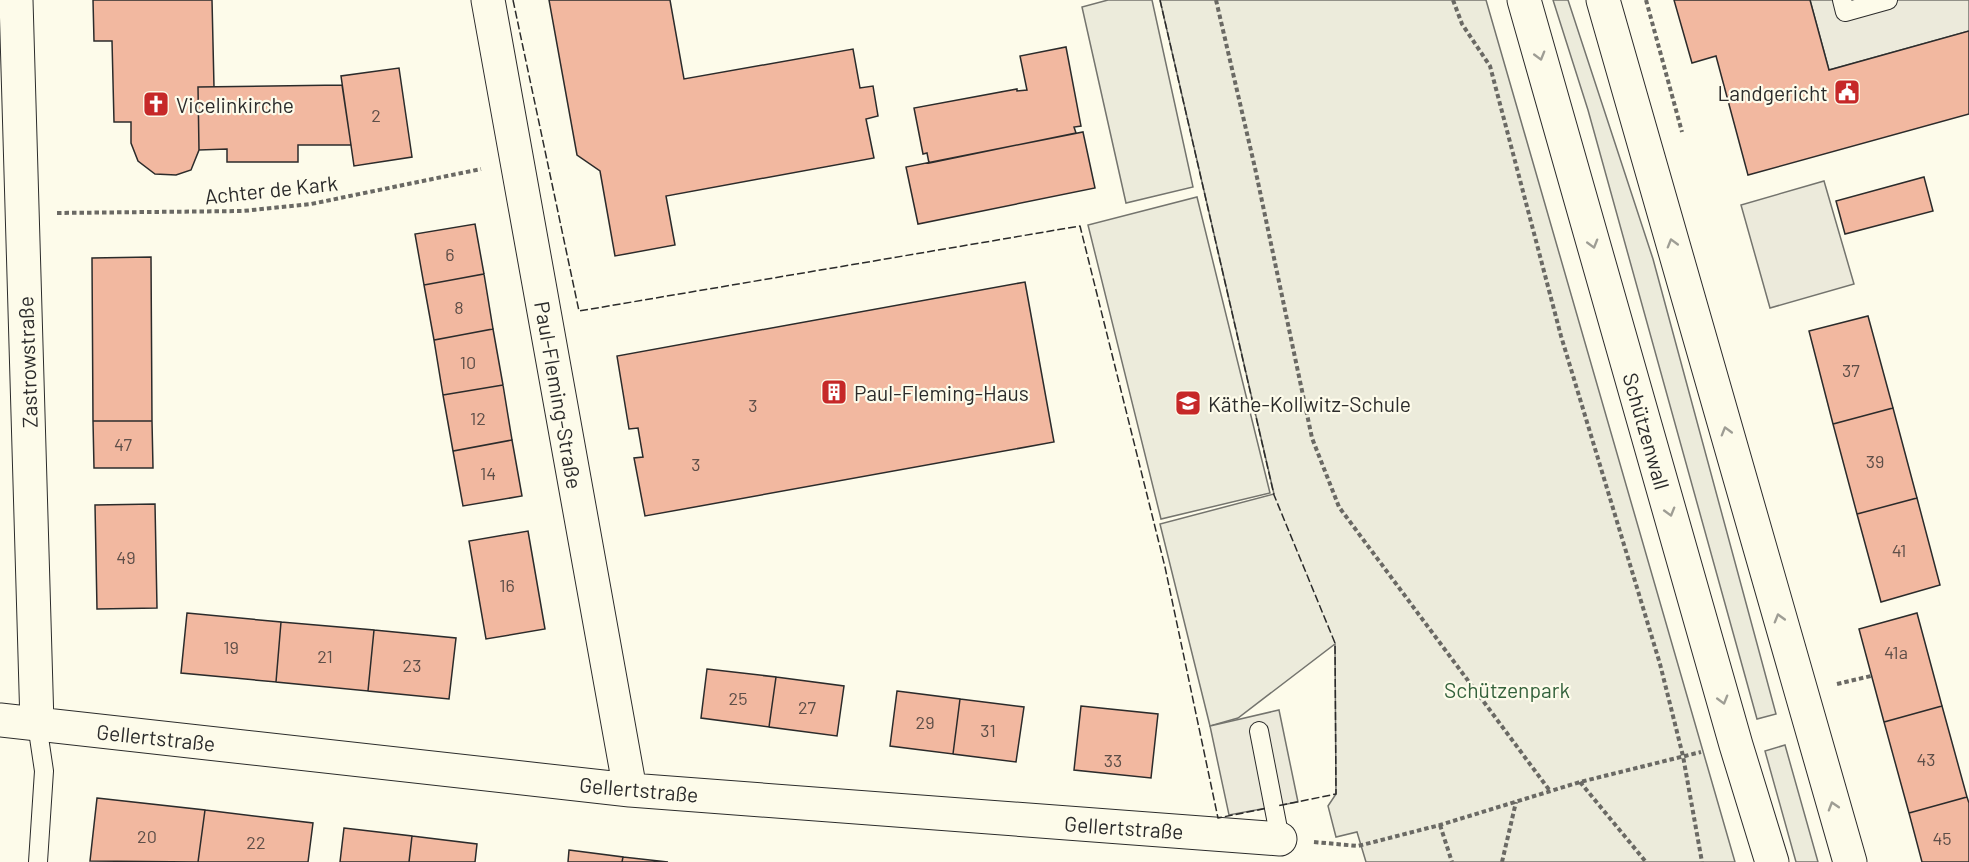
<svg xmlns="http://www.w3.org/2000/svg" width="1969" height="862" font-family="Barlow,sans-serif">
  <rect width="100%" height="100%" fill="#fdfbea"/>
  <path fill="#ecebdb" stroke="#74746e" stroke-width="1.5" d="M 1108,0 L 1152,0 L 1193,187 L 1126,203 L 1082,7 Z
    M 1160,0 L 1486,0 L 1735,862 L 1366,862 L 1357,832 L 1336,837 L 1328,806 L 1336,794 L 1335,644 L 1238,718 L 1210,726 L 1160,524 L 1274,494 Z
    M 1553,0 L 1568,0 L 1653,259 L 1776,714 L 1757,719 L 1588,110 Z
    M 1197,197 L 1270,493 L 1161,519 L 1088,225 Z
    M 1785,745 L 1818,862 L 1796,862 L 1765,751 Z"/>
  <path fill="#eceadb" stroke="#74746e" stroke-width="1.5" d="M 1810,0 L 1969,0 L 1969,31 L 1829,70 Z
    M 1824,181 L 1854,284 L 1770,308 L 1741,205 Z
    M 1279,710 L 1298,802 L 1229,815 L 1210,726 Z"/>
  <path fill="#f2b8a0" stroke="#2b2b2b" stroke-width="1.5" d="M 93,0 L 212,0 L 214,87 L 198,87 L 199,150 L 191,170 L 176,175 L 155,174 L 138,161 L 131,143 L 131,122 L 114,122 L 112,41 L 94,41 Z
    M 549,0 L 670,0 L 684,79 L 853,49 L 860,88 L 873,86 L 878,116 L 866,119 L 874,158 L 666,196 L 675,245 L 615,256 L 600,171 L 577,155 Z
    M 1674,0 L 1810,0 L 1829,70 L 1969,31 L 1969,114 L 1748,175 L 1716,56 L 1692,63 Z
    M 1066,47 L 1081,126 L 1074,127 L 1076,133 L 929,163 L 927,153 L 923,154 L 914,108 L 1017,89 L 1017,91 L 1027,90 L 1020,56 Z
    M 399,68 L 412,157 L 354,166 L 341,76 Z
    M 342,85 L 351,145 L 298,145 L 298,162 L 227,162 L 227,149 L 199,150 L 198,87 Z
    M 1083,132 L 1095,188 L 918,224 L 906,167 Z
    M 1924,177 L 1933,211 L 1845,234 L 1836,201 Z
    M 475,224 L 484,274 L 424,285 L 415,234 Z
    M 151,257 L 152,421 L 93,421 L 92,258 Z
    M 484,274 L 493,329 L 434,340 L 424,285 Z
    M 1025,282 L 1054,442 L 645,516 L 634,458 L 643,457 L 638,428 L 629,429 L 617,356 Z
    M 1868,316 L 1893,408 L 1833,424 L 1809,331 Z
    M 493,329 L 503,385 L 443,395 L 434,340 Z
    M 503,385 L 512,440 L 453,451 L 443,395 Z
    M 1893,408 L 1917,498 L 1857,514 L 1833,424 Z
    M 93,421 L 152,421 L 153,468 L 94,468 Z
    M 512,440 L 522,496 L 463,506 L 453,451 Z
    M 1917,498 L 1940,585 L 1881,602 L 1857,514 Z
    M 155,504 L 157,608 L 97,609 L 95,505 Z
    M 528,531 L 545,629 L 486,639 L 469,541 Z
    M 187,613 L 281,622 L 276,682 L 181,673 Z
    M 1917,613 L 1942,706 L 1884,722 L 1859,629 Z
    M 281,622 L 374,630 L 368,691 L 276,682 Z
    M 374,630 L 456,638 L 449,699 L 368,691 Z
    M 707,669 L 776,677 L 769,727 L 701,718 Z
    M 776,677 L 844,686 L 837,736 L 769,727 Z
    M 897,691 L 960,699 L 953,754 L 890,746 Z
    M 960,699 L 1024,707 L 1016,762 L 953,754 Z
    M 1081,706 L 1158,714 L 1151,778 L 1074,770 Z
    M 1942,706 L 1967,797 L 1909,813 L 1884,722 Z
    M 1967,797 L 1969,803 L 1969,862 L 1922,862 L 1909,813 Z
    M 97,798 L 205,810 L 198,862 L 90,861 Z
    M 205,810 L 313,823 L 308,862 L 198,862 Z
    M 344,828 L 412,836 L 409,862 L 340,862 Z
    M 412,836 L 477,844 L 475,862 L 409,862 Z
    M 569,850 L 623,857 L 622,862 L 568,862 Z
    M 623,857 L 668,862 L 622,862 Z"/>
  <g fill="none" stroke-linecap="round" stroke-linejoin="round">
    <defs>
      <path id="service" d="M 1842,0 L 1845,12 L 1888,0
        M 37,724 L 44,771 L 38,862
        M 1259,731 L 1280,839"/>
      <path id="minor" d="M 16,0 L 37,724
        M 488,0 L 630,790
        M 0,720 L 630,790 L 1280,839"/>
      <path id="secondary" d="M 1524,0 L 1736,745 L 1772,862
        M 1603,0 L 1850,862"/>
    </defs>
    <use href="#service" stroke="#2b2b2b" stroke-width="20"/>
    <use href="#minor" stroke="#2b2b2b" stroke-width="35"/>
    <use href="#secondary" stroke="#2b2b2b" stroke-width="35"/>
    <path stroke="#6a6964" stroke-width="4" stroke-dasharray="4.5 3" stroke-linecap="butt" d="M 1216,0 L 1255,168 L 1312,438 L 1339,507 L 1550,791
      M 1453,0 L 1462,24 L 1490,66 L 1561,336 L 1660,664 L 1683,756 L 1702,862
      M 1646,0 L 1682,132
      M 57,213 L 243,211 L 311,204 L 481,169
      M 1837,684 L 1871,676
      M 1580,782 L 1646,862
      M 1440,825 L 1452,862
      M 1314,842 L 1358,846 L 1440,825 L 1580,782 L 1701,752
      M 1502,862 L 1516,802"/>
    <use href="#service" stroke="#fdfbea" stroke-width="18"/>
    <use href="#minor" stroke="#fdfbea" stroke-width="33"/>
    <use href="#secondary" stroke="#fdfbea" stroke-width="33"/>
    <path stroke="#2b2b2b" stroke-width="1.5" stroke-dasharray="8 3" stroke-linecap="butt" d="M 513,0 L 579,311 L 1080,226 L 1165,567 L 1218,818 L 1268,808
      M 1160,0 L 1274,495 L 1335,643 L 1336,794 L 1277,806"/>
  </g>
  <defs><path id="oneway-chevron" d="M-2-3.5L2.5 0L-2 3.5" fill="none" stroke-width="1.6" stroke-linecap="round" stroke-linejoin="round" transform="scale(1.5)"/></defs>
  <g stroke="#9e9d94">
    <use href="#oneway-chevron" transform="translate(1540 56) rotate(74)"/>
    <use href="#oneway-chevron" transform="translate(1672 243) rotate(-106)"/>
    <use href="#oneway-chevron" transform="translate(1593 244) rotate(74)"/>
    <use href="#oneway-chevron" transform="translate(1726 431) rotate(-106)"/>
    <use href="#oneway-chevron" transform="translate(1670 512) rotate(74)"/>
    <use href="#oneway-chevron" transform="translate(1779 618) rotate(-106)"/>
    <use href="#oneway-chevron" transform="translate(1723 700) rotate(74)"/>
    <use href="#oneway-chevron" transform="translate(1833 806) rotate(-107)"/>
  </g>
  <defs>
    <symbol id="civic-square" viewBox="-11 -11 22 22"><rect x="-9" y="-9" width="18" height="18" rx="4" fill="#c62828" stroke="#fdfbea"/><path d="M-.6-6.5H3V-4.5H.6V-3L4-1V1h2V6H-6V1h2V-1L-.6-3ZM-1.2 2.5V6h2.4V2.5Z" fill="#fff"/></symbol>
    <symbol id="church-square" viewBox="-11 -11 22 22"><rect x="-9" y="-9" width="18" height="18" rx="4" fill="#c62828" stroke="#fdfbea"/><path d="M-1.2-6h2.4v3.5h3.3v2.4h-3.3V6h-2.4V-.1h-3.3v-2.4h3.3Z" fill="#fff"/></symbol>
    <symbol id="building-square" viewBox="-11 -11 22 22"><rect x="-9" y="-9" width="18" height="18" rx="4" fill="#c62828" stroke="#fdfbea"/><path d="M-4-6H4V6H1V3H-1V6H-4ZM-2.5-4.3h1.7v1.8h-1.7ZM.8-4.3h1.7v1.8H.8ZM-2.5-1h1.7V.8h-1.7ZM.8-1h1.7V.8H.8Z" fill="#fff"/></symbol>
    <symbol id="school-square" viewBox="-11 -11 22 22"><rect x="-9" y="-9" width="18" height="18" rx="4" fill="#c62828" stroke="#fdfbea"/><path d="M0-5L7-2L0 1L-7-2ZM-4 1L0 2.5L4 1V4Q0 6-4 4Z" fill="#fff"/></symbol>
  </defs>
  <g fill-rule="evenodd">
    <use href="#civic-square" x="1832" y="77" width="30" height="30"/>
    <use href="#church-square" x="141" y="89" width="30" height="30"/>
    <use href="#building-square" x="819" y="377" width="30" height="30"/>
    <use href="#school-square" x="1173" y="388" width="30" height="30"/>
  </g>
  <g text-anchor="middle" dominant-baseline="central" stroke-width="4.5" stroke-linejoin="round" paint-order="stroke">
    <g font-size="18" fill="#5d4e48">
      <text x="376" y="115">2</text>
      <text x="450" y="254">6</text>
      <text x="459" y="307">8</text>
      <text x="468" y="362">10</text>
      <text x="1851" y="370">37</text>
      <text x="753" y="405">3</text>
      <text x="478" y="418">12</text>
      <text x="123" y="444">47</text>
      <text x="1875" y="461">39</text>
      <text x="696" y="464">3</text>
      <text x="488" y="473">14</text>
      <text x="1899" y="550">41</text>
      <text x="126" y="557">49</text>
      <text x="507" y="585">16</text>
      <text x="231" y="647">19</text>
      <text x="1896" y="652">41a</text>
      <text x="325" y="656">21</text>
      <text x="412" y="665">23</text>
      <text x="738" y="698">25</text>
      <text x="807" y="707">27</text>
      <text x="925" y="722">29</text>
      <text x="988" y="730">31</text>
      <text x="1926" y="759">43</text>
      <text x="1113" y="760">33</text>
      <text x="147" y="836">20</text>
      <text x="1942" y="838">45</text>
      <text x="256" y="842">22</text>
    </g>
    <g font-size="21" fill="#2b2b2b" stroke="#fdfbea" text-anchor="start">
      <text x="1828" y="92" text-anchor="end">Landgericht</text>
      <text x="176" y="104">Vicelinkirche</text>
      <text x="854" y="392">Paul-Fleming-Haus</text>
      <text x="1208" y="403">Käthe-Kollwitz-Schule</text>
    </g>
    <g font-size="21" fill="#2b2b2b" stroke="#fdfbea">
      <text transform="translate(271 189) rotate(-6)">Achter de Kark</text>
      <text transform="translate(27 362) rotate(-92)">Zastrowstraße</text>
      <text transform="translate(559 395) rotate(80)">Paul-Fleming-Straße</text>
      <text transform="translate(1647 431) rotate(74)">Schützenwall</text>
      <text transform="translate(156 737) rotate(6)">Gellertstraße</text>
      <text transform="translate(639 789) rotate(5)">Gellertstraße</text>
      <text transform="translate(1124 827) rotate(4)">Gellertstraße</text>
    </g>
    <g font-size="21" fill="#34623c" stroke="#fdfbea">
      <text x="1507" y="689">Schützenpark</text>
    </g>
  </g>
</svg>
